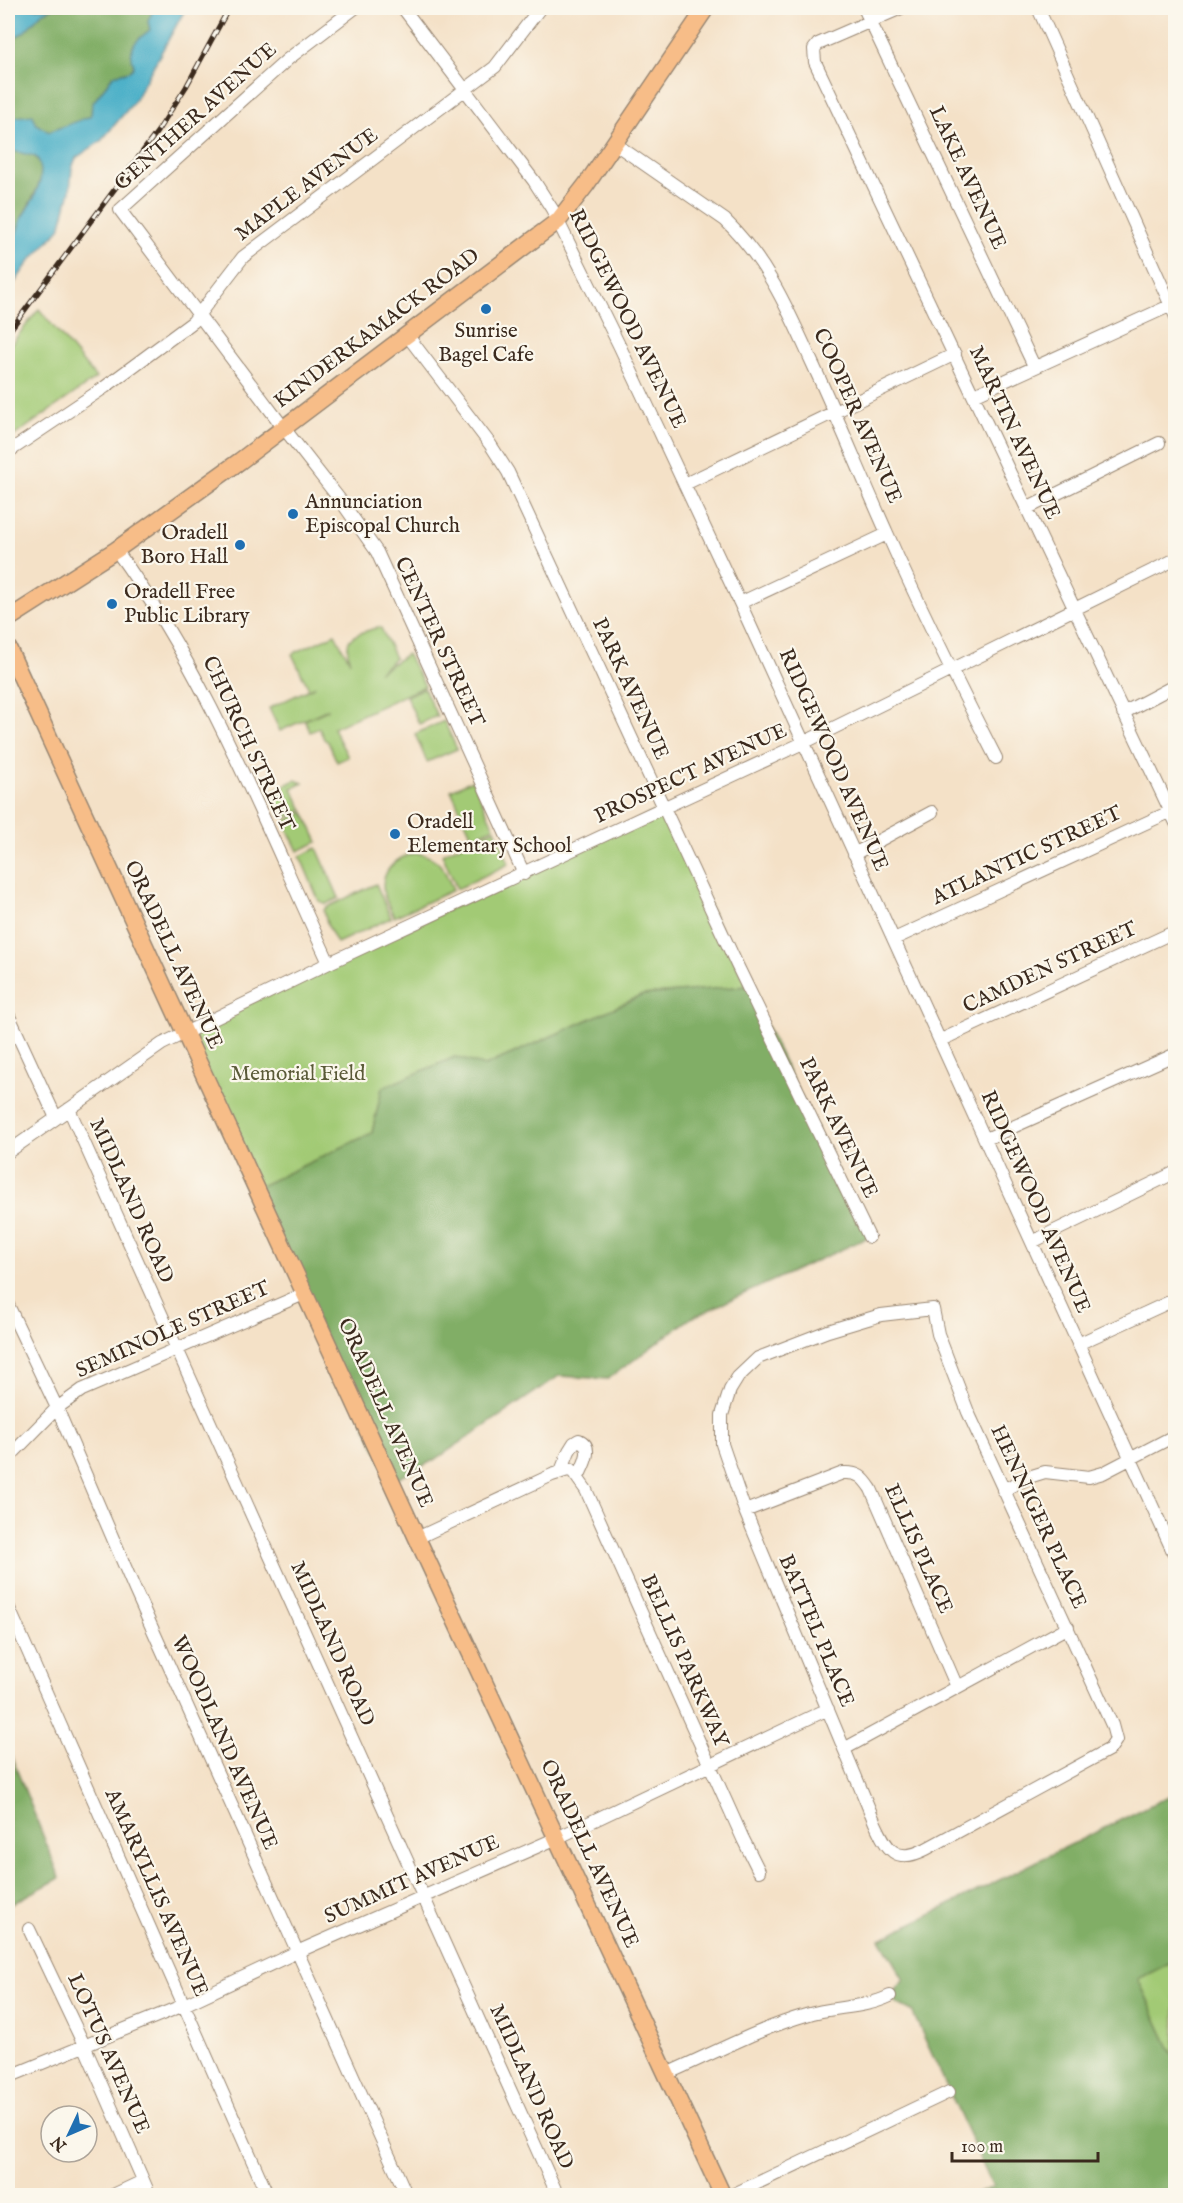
<svg xmlns="http://www.w3.org/2000/svg" width="1183" height="2203" font-family="'IM FELL English',serif">
  <rect width="100%" height="100%" fill="#fbf7ec"/>
  <filter id="ink" filterUnits="userSpaceOnUse"><feTurbulence type="fractalNoise" baseFrequency=".0167" numOctaves="2"/><feDisplacementMap in="SourceGraphic" scale="12" xChannelSelector="R" yChannelSelector="G"/><feConvolveMatrix kernelMatrix="1 2 1 2 8 2 1 2 1" color-interpolation-filters="sRGB"/></filter>
  <filter id="wash" filterUnits="userSpaceOnUse"><feTurbulence type="fractalNoise" baseFrequency=".008" numOctaves="4" result="noise"/><feDisplacementMap in="SourceGraphic" scale="24" xChannelSelector="R" yChannelSelector="G"/><feGaussianBlur stdDeviation="1.35" result="paint"/><feColorMatrix in="noise" values="0 0 0 0 0 0 0 0 0 0 0 0 0 0 0 0 0 1.4 0 .05"/><feComposite in="paint" operator="in"/></filter>
  <g filter="url(#wash)">
    <rect width="100%" height="100%" fill="#f4e1c7"/>
    <path fill="#a2ca75" stroke="#6e7a4a" stroke-width="1.5" d="M 39,309 L 96,378 L 8,440 L 8,348 Z
      M 378,627 L 381,628 L 395,658 L 379,672 L 407,654 L 425,686 L 333,728 L 348,757 L 337,762 L 328,742 L 324,739 L 319,728 L 310,732 L 305,720 L 328,710 L 328,709 L 280,731 L 269,708 L 316,686 L 309,689 L 292,654 L 335,634 L 350,662 C 342,634 354,636 378,627 Z
      M 424,688 L 437,716 L 419,724 L 406,696 Z
      M 444,721 L 457,749 L 427,762 L 415,734 Z
      M 295,780 L 303,783 L 292,788 L 303,810 L 286,817 L 282,817 L 271,794 L 273,791 Z
      M 472,780 L 494,827 L 467,840 L 466,837 L 471,834 L 451,790 Z
      M 663,808 L 747,986 L 643,995 L 485,1066 L 455,1057 L 382,1088 L 372,1133 L 256,1188 L 185,1034 Z
      M 304,812 L 318,842 L 298,851 L 285,824 L 287,820 Z
      M 495,829 L 509,864 L 457,889 L 442,854 Z
      M 317,848 L 339,898 L 326,904 L 319,901 L 300,856 Z
      M 417,853 C 440,857 445,870 453,890 L 394,917 C 391,910 386,902 384,894 C 379,872 396,856 417,853 Z
      M 376,884 L 391,918 L 337,943 L 327,924 L 324,911 L 325,908 Z
      M 1175,1960 L 1175,2059 L 1138,1979 Z"/>
    <path fill="#81ae66" stroke="#5e6c42" stroke-width="1.5" d="M 54,8 L 154,8 L 148,21 L 150,30 C 140,37 129,45 132,60 C 134,69 135,60 132,70 L 113,76 L 92,104 L 91,116 L 49,132 C 35,126 24,116 8,118 L 8,42 L 24,32 L 42,13 Z
      M 8,150 C 16,152 28,151 35,157 C 53,171 28,204 22,218 C 16,231 14,245 8,258 Z
      M 747,986 L 869,1237 L 691,1318 L 608,1379 L 559,1376 L 436,1459 L 391,1482 L 256,1188 L 372,1133 L 382,1088 L 455,1057 L 485,1066 L 643,995 Z
      M 8,1748 L 60,1878 L 8,1906 Z
      M 1175,1793 L 1175,1848 L 1170,1851 L 1176,1863 L 1175,1960 L 1138,1979 L 1175,2059 L 1175,2195 L 975,2195 L 993,2187 L 912,2011 L 898,2004 L 890,1996 L 904,1980 L 880,1939 Z"/>
    <path fill="#48afc7" stroke="#426c72" stroke-width="1.5" d="M 8,8 L 54,8 L 42,13 L 24,32 L 8,42 Z
      M 154,8 L 186,8 L 133,103 L 101,141 L 76,158 L 72,168 L 70,191 L 60,229 L 29,262 L 8,292 L 8,258 L 22,217 L 34,198 L 40,181 L 41,170 L 38,159 L 34,156 L 8,150 L 8,118 L 33,115 L 36,124 L 49,132 L 91,116 L 92,104 L 113,76 C 120,71 130,75 134,66 C 127,47 135,41 150,30 L 148,21 Z"/>
  </g>
  <g filter="url(#ink)">
    <g fill="none" stroke-linecap="round" stroke-linejoin="round">
      <defs>
        <path id="minor" d="M 355,8 L 288,59 L 120,210 L 283,427 L 341,501 L 377,552 L 524,874
          M 403,8 L 534,181 L 552,209 L 620,347 L 740,603 L 1176,1558
          M 864,8 L 1034,366
          M 901,8 L 818,44 L 814,49 L 815,62 L 1176,823
          M 1038,8 L 1176,317
          M 614,143 L 725,220 C 766,260 787,307 810,358 C 837,416 861,475 887,533 C 921,610 958,684 996,758
          M 407,335 L 490,444 L 508,472 L 737,965 L 869,1237
          M 974,395 L 1176,303
          M 8,452 L 105,387 L 193,322 L 243,257 L 495,67 L 540,8
          M 685,484 L 955,354
          M 1028,508 L 1159,443
          M 116,550 C 208,676 264,823 329,963
          M 740,603 L 887,534
          M 1123,713 L 1176,685
          M 854,854 L 932,812
          M 894,939 L 1176,809
          M 8,1014 L 56,1118
          M 941,1040 L 1176,931
          M 69,1109 L 558,2196
          M 986,1139 L 1176,1054
          M 8,1152 L 162,1044 L 329,963 L 805,742 L 1176,559
          M 1032,1242 L 1176,1172
          M 8,1305 L 57,1408 L 135,1590 L 407,2196
          M 933,1309 L 938,1334 L 968,1412 L 1112,1725 L 1116,1740 L 1110,1749 L 926,1849 C 895,1865 887,1849 875,1823 L 745,1511 L 722,1444 L 722,1415 L 730,1390 L 738,1377 L 758,1358 L 828,1331 L 881,1315 Z
          M 1078,1344 L 1176,1299
          M 8,1458 L 57,1408 L 82,1390 L 306,1293
          M 561,1471 L 569,1451 L 574,1443 L 579,1440 C 595,1447 583,1466 578,1477
          M 1003,1490 L 1032,1476 L 1045,1472 L 1089,1477 L 1103,1473 L 1176,1435
          M 745,1511 L 843,1473 C 858,1472 863,1477 871,1489 L 957,1687
          M 417,1538 L 552,1475 L 571,1469 L 586,1490 L 743,1839 L 759,1871
          M 8,1606 L 268,2196
          M 844,1749 L 1068,1627
          M 29,1929 L 84,2045 L 150,2196
          M 666,2074 C 712,2054 758,2029 806,2015 C 834,2006 863,2009 890,1996
          M 8,2077 L 184,2005 L 297,1952 L 557,1838 L 828,1709
          M 111,2196 L 143,2181
          M 730,2196 L 949,2092"/>
        <path id="major" d="M 8,619 L 116,550 L 240,461 L 558,221 L 586,185 L 706,8
          M 8,648 L 417,1538 L 723,2196"/>
      </defs>
      <use href="#minor" stroke="#988672" stroke-width="14"/>
      <use href="#major" stroke="#988672" stroke-width="19"/>
      <use href="#minor" stroke="#fff" stroke-width="12"/>
      <use href="#major" stroke="#f7bd88" stroke-width="16"/>
      <defs>
        <path id="rail" d="M 8,333 L 157,132 L 186,87 L 229,8"/>
      </defs>
      <use href="#rail" stroke="#3b2a1e" stroke-width="5"/>
      <use href="#rail" stroke="#fbf7ec" stroke-width="3" stroke-dasharray="9" stroke-linecap="butt"/>
    </g>
  </g>
  <g fill="#1f6fb2" stroke="#fbf7ec" stroke-width="2">
    <circle cx="486" cy="309" r="6"/>
    <circle cx="293" cy="514" r="6"/>
    <circle cx="240" cy="545" r="6"/>
    <circle cx="112" cy="604" r="6"/>
    <circle cx="395" cy="834" r="6"/>
  </g>
  <g text-anchor="middle" dominant-baseline="central" stroke-width="4.5" stroke-linejoin="round" paint-order="stroke">
    <g font-size="21" fill="#3b2a1e" stroke="#fbf7ec">
      <text transform="translate(196 117) rotate(-42)">GENTHER AVENUE</text>
      <text transform="translate(967 178) rotate(65)">LAKE AVENUE</text>
      <text transform="translate(307 185) rotate(-37)">MAPLE AVENUE</text>
      <text transform="translate(627 319) rotate(64)">RIDGEWOOD AVENUE</text>
      <text transform="translate(377 329) rotate(-37)">KINDERKAMACK ROAD</text>
      <text transform="translate(857 416) rotate(66)">COOPER AVENUE</text>
      <text transform="translate(1014 433) rotate(65)">MARTIN AVENUE</text>
      <text transform="translate(439 642) rotate(65)">CENTER STREET</text>
      <text transform="translate(630 689) rotate(65)">PARK AVENUE</text>
      <text transform="translate(248 744) rotate(65)">CHURCH STREET</text>
      <text transform="translate(833 760) rotate(66)">RIDGEWOOD AVENUE</text>
      <text transform="translate(691 774) rotate(-25)">PROSPECT AVENUE</text>
      <text transform="translate(1027 856) rotate(-25)">ATLANTIC STREET</text>
      <text transform="translate(173 955) rotate(65)">ORADELL AVENUE</text>
      <text transform="translate(1050 968) rotate(-25)">CAMDEN STREET</text>
      <text transform="translate(838 1128) rotate(64)">PARK AVENUE</text>
      <text transform="translate(131 1201) rotate(66)">MIDLAND ROAD</text>
      <text transform="translate(1035 1202) rotate(66)">RIDGEWOOD AVENUE</text>
      <text transform="translate(173 1330) rotate(-24)">SEMINOLE STREET</text>
      <text transform="translate(385 1413) rotate(66)">ORADELL AVENUE</text>
      <text transform="translate(1038 1517) rotate(65)">HENNIGER PLACE</text>
      <text transform="translate(918 1549) rotate(66)">ELLIS PLACE</text>
      <text transform="translate(816 1631) rotate(67)">BATTEL PLACE</text>
      <text transform="translate(332 1644) rotate(66)">MIDLAND ROAD</text>
      <text transform="translate(684 1661) rotate(66)">BELLIS PARKWAY</text>
      <text transform="translate(224 1743) rotate(66)">WOODLAND AVENUE</text>
      <text transform="translate(589 1854) rotate(65)">ORADELL AVENUE</text>
      <text transform="translate(412 1880) rotate(-24)">SUMMIT AVENUE</text>
      <text transform="translate(156 1893) rotate(66)">AMARYLLIS AVENUE</text>
      <text transform="translate(108 2054) rotate(66)">LOTUS AVENUE</text>
      <text transform="translate(531 2087) rotate(66)">MIDLAND ROAD</text>
    </g>
    <g font-size="21" fill="#3b2a1e" stroke="#fbf7ec" text-anchor="start">
      <text x="486" y="331" text-anchor="middle">Sunrise<tspan x="486" dy="24">Bagel Cafe</tspan></text>
      <text x="305" y="502">Annunciation<tspan x="305" dy="24">Episcopal Church</tspan></text>
      <text x="228" y="533" text-anchor="end">Oradell<tspan x="228" dy="24">Boro Hall</tspan></text>
      <text x="124" y="592">Oradell Free<tspan x="124" dy="24">Public Library</tspan></text>
      <text x="407" y="822">Oradell<tspan x="407" dy="24">Elementary School</tspan></text>
    </g>
    <g font-size="21" fill="#5a5a38" stroke="#fbf7ec">
      <text x="298" y="1074">Memorial Field</text>
    </g>
  </g>
  <rect width="1183" height="2203" fill="none" stroke="#fbf7ec" stroke-width="30"/>
  <g transform="translate(69 2134) rotate(226)"><circle r="28" fill="#fbf7ec" stroke="#aea59a" stroke-width="1.5"/>
  <path d="M0-4.5L10 22L0 15L-10 22Z" fill="#1f6fb2"/>
  <text y="-9" font-size="16" font-weight="bold" text-anchor="middle" fill="#3b2a1e">N</text>
  </g>
  <path d="M952 2152v9h146v-9" fill="none" stroke="#3b2a1e" stroke-width="3"/>
  <text x="961" y="2152" font-size="18" fill="#3b2a1e" stroke="#fbf7ec" stroke-width="4.5" paint-order="stroke">100 m</text>
</svg>
